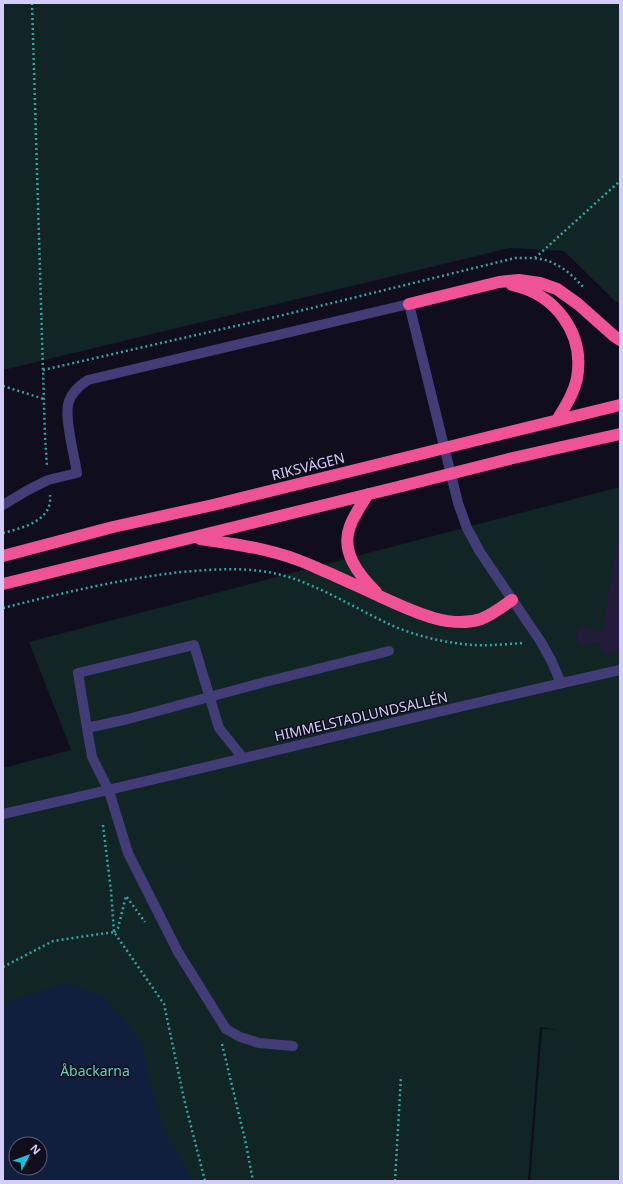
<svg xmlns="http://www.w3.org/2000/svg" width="623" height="1184" font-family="'Noto Sans',sans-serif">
  <rect width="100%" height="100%" fill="#100d1c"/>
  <path fill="#112525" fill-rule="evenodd" d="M 3,3 L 620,3 L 620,303 L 615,301 L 564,251 L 510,248 L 3,370 Z
    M 620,487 L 620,1181 L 530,1181 L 542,1029 L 558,1030 L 540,1027 L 528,1181 L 3,1181 L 3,768 L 71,750 L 29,642 ZM 16,1144 L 40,1144 L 40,1168 L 16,1168 Z"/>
  <path fill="#101f3d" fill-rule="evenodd" d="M 66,983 L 104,997 L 142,1042 L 150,1082 L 166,1135 L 194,1181 L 3,1181 L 3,1008 L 13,1000 ZM 16,1144 L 40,1144 L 40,1168 L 16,1168 Z"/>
  <path fill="#231b3b" d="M 619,531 L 620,651 L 609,655 L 599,647 L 600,643 L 595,642 L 585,646 L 576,640 L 578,629 L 588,626 L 596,633 L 602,633 Z"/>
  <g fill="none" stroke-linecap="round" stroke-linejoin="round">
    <path stroke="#37a4a3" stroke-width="2.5" stroke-dasharray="2 3" stroke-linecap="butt" d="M 32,3 L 45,437 L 47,466
      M 535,258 L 620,181
      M 43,370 L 275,317 L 515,258 C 528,258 543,257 555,264 C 566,269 576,279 584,288
      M 3,386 L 44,399
      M 3,533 C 22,528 53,521 50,495
      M 3,608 C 62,593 121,579 181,572 C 219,569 252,566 289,577 C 325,589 357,609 391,625 C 416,636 445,643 473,645 C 490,646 508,644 524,643
      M 103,825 L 111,891 L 114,932
      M 114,932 L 118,928 L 126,896 L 145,922
      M 3,967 L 53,941 L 114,932 L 164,1004 L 184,1099 L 205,1181
      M 222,1044 L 246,1144 L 253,1181
      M 395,1181 L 401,1076"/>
    <path stroke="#423c77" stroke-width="10" d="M 3,505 L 28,490 L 48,480 L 77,473 C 75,461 72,448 70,436 C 66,410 63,396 88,380 L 409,304 L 458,503 L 467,528 L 480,552 L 541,642 L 551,660 L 561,683
      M 87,728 L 78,673 L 194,645 L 219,728 L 243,758
      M 3,814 C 209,768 414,716 620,670
      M 293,1046 L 259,1043 L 240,1037 L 226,1029 L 178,952 L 128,853 L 109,791 L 92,757 L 87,728 L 128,719 L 265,682 L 389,651"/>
    <path stroke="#ef5396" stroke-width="12" d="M 512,285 C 555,294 585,333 577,378 C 574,393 565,407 557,420
      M 409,304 L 499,282 L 519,280 L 540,283 L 557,289 L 578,304 L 614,336 L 620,340
      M 497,435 L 620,405
      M 509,459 L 620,434
      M 368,494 C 362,504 354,515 350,526 C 340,552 359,575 376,592
      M 200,539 C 234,544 266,548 298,560 C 309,564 319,569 329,573 C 346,581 363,588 379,596 C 408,609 448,630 481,619 C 492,615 502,607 512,600
      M 3,556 L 113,527 L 213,505 L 396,460
      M 3,584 L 402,486"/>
    <path stroke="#ef5396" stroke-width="12" d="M 396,460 L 497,435
      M 402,486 L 509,459"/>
  </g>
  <g text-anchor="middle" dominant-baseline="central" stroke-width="3" stroke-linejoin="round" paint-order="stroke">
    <g font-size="14" fill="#d4cdfa" stroke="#100d1c">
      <text transform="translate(308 466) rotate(-14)">RIKSVÄGEN</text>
      <text transform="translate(361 716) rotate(-13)">HIMMELSTADLUNDSALLÉN</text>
    </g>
    <g font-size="14" fill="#61d3bc" stroke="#100d1c">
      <text x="95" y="1070">Åbackarna</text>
    </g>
  </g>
  <rect width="623" height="1184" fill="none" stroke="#d4cdfa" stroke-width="8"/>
  <g transform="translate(28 1156) rotate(48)"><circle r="19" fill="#100d1c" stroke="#5e5a75"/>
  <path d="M0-3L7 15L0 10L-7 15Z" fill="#14c0df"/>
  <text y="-6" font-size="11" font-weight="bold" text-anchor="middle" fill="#d4cdfa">N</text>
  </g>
</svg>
